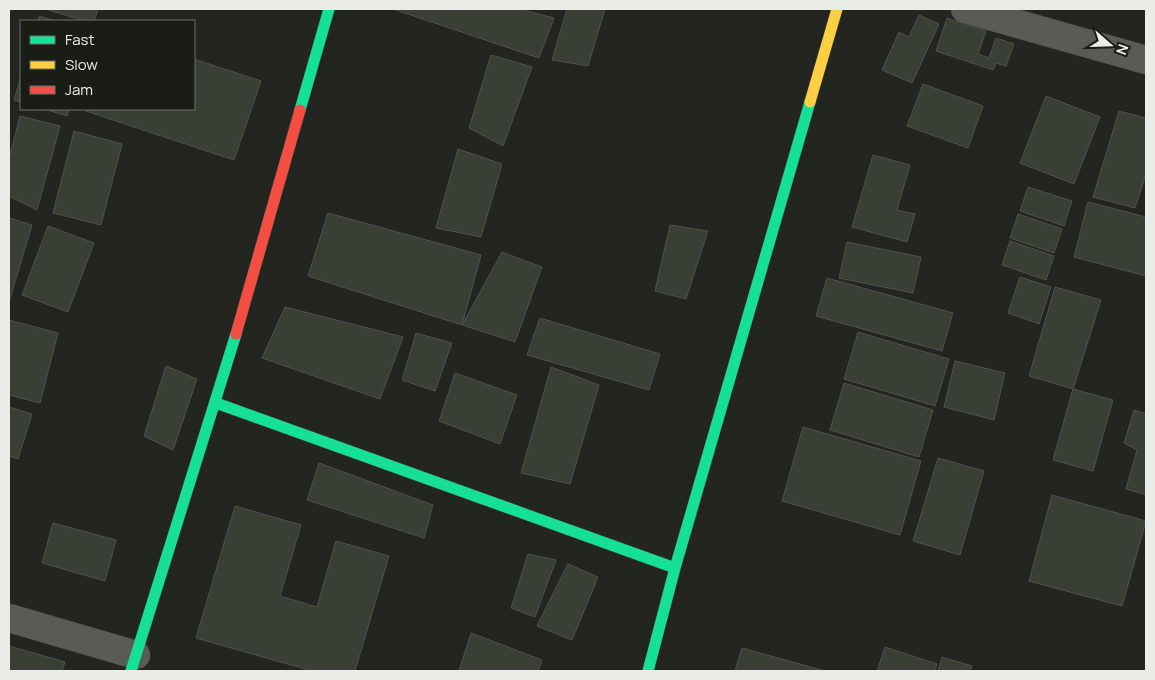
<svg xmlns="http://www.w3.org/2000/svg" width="1155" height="680" font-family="Manrope,sans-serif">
  <rect width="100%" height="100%" fill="#232520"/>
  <path fill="#3a3f35" stroke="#4f514d" d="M 46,9 L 98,9 L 94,21 L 84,21 Z
    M 393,9 L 519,9 L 554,18 L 539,58 Z
    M 567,9 L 605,9 L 588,66 L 552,60 Z
    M 919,15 L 939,24 L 912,83 L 882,70 L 899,32 L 909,37 Z
    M 39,16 L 55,21 L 38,21 Z
    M 947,18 L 986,31 L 978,54 L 989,58 L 996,38 L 1014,44 L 1006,66 L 996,63 L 993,70 L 936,51 Z
    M 491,55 L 532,67 L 503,146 L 469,128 Z
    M 194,59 L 261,81 L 234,160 L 86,111 L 87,109 L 194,109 Z
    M 21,76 L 21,102 L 14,100 Z
    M 923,84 L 983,106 L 968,148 L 907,126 Z
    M 1046,96 L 1100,117 L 1074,184 L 1020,163 Z
    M 44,109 L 69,109 L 67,116 Z
    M 1119,111 L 1146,118 L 1146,174 L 1135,208 L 1093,197 Z
    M 20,116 L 60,126 L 37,210 L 9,196 L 9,159 Z
    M 74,131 L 122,144 L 101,225 L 53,213 Z
    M 458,149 L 502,164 L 481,237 L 436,228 Z
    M 873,155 L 910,165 L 897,210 L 915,214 L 907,242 L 852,227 Z
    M 1028,187 L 1072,201 L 1064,226 L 1020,211 Z
    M 1088,202 L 1146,217 L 1146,276 L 1074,257 Z
    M 328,213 L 481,255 L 462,325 L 308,276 Z
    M 1018,214 L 1062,229 L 1054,253 L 1010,238 Z
    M 9,218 L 32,225 L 9,302 Z
    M 670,225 L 708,231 L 686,299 L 655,291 Z
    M 48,226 L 94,243 L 68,312 L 22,295 Z
    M 1010,241 L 1054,256 L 1046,280 L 1002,265 Z
    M 847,242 L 921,257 L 913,293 L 839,278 Z
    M 502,252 L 542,267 L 515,342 L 462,325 Z
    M 1020,277 L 1051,287 L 1039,324 L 1008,313 Z
    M 827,278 L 953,313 L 942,351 L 816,316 Z
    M 1055,287 L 1101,300 L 1073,389 L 1029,376 Z
    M 285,307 L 403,337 L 380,399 L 262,358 Z
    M 540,318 L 660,354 L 649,390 L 527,355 Z
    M 9,320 L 58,333 L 40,403 L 9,395 Z
    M 858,332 L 949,359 L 935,406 L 844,379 Z
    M 416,333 L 452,343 L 435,391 L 402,380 Z
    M 955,361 L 1005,373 L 994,420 L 944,407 Z
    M 166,366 L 197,379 L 173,450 L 144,436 Z
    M 551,367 L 599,385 L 570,484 L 521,473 Z
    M 455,373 L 517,395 L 500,444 L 439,421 Z
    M 844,383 L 933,410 L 919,457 L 830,430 Z
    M 1073,389 L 1113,400 L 1093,471 L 1053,460 Z
    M 9,407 L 32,414 L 18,459 L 9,456 Z
    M 1134,410 L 1146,414 L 1146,495 L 1126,489 L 1137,450 L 1124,443 Z
    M 803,427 L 921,461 L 900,535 L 782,501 Z
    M 938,458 L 984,471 L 960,555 L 913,541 Z
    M 319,463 L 433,505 L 424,538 L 307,500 Z
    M 1052,495 L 1146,521 L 1122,606 L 1029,581 Z
    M 235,506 L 301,525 L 280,596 L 317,607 L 336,541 L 389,556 L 355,671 L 312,671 L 196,638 Z
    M 53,523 L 116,540 L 105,581 L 42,563 Z
    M 528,554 L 556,560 L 535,617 L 511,608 Z
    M 568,564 L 598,577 L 572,640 L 537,626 Z
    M 471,633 L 542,660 L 538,671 L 459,671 Z
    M 9,646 L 65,662 L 62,671 L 9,671 Z
    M 885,647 L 937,664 L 935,671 L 877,671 Z
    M 742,648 L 825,671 L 735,671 Z
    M 942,657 L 972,666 L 970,671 L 938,671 Z"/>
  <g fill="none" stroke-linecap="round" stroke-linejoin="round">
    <defs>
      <path id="street" d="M 965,9 L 1146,60
        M 9,618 L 136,655"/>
      <path id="fast" d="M 300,110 L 329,9
        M 216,403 L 675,568
        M 131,671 L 236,334
        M 648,671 L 675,568 L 810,102"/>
      <path id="slow" d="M 810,102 L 837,9"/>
      <path id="jam" d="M 236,334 L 300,110"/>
    </defs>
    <use href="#street" stroke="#40423e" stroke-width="29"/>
    <use href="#fast" stroke="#40423e" stroke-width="12"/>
    <use href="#slow" stroke="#40423e" stroke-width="12"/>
    <use href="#jam" stroke="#40423e" stroke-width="12"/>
    <use href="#street" stroke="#595b57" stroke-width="28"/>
    <use href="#fast" stroke="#16e098" stroke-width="11"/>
    <use href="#slow" stroke="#ffcf43" stroke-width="11"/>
    <use href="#jam" stroke="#f24e42" stroke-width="11"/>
  </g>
  <rect width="1155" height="680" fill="none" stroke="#e9ece7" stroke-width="20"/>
  <rect x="20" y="20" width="175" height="90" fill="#191d15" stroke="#6c7069"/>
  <rect x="30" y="36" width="25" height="8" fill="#16e098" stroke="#6c7069"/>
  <text x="65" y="45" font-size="15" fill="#e9ece7">Fast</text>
  <rect x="30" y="61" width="25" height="8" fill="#ffcf43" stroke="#6c7069"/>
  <text x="65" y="70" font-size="15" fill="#e9ece7">Slow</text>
  <rect x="30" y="86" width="25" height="8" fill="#f24e42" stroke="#6c7069"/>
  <text x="65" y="95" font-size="15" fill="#e9ece7">Jam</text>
  <g transform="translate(1110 45) rotate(110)" stroke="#191d15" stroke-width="4" paint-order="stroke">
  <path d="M0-4L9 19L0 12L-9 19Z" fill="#e9ece7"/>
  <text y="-8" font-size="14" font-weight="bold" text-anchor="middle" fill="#e9ece7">N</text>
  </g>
</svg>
